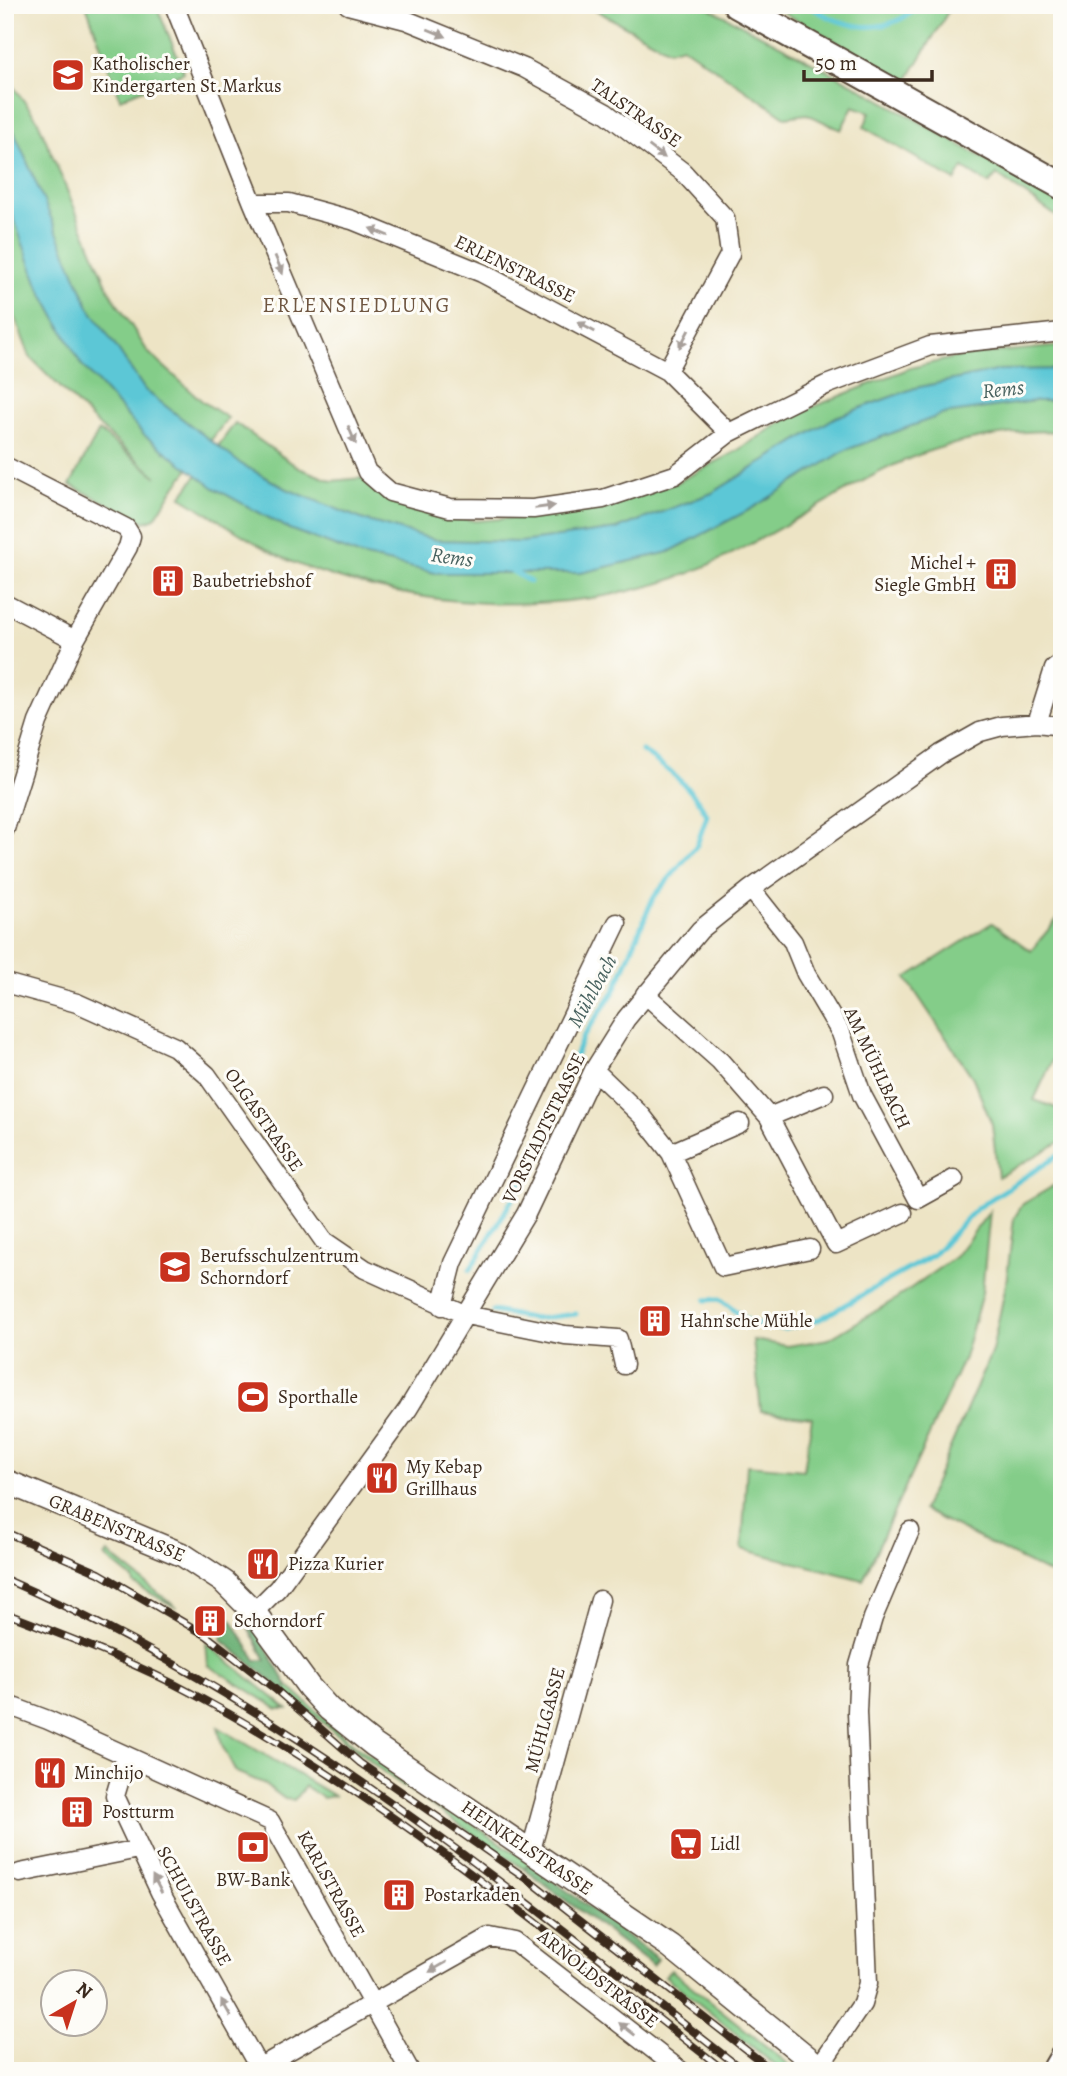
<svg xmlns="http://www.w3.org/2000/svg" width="1067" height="2076" font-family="Alegreya,serif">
  <rect width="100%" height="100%" fill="#fdfcf7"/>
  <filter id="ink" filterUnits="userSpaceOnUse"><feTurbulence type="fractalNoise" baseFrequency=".0143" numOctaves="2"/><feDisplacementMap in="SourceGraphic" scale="14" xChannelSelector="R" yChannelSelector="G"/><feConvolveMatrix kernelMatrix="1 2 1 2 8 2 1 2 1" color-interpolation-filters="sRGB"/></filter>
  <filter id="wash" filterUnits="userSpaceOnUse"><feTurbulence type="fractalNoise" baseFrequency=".00686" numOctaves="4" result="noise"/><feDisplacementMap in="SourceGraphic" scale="28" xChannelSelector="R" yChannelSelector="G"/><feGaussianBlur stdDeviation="1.57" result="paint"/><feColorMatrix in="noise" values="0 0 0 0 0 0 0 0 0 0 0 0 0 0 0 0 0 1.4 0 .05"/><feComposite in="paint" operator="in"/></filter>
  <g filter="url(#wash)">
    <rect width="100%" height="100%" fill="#ede4c5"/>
    <path fill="#84cd89" stroke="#607c54" stroke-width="2" d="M 86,5 L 156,5 L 184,72 L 120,99 Z
      M 586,5 L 704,5 L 853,84 L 1062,203 L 1062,220 L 997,175 L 989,184 L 963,168 L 955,181 L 864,127 L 870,112 L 853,106 L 841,130 L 807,114 L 785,117 L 682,46 L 669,50 Z
      M 770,5 L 876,5 L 887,11 L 891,5 L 952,5 L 907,81 Z
      M 5,75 L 37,119 L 110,292 L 148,352 L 202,401 L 228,418 L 172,491 L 155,518 L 145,522 L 70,485 L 99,431 L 157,477 L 100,427 L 30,357 L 5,291 Z
      M 1062,346 L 1062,432 C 1017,428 947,442 906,460 C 870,474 837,497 803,515 C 758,540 710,569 660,583 C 545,617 417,607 305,567 C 266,554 218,518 181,497 L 235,423 L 299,468 L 332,481 L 361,478 L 405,505 L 475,521 L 548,515 L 676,483 L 735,452 L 791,416 L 910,368 L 966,355 Z
      M 1062,913 L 1062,1040 L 1034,1100 L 1062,1110 L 1062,1141 L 998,1177 L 992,1124 L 973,1078 L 906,978 L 992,923 L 1031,951 Z
      M 1062,1181 L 1062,1580 L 923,1510 L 992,1351 L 1006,1284 L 1014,1218 L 1023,1204 Z
      M 990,1211 L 982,1293 L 964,1358 L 863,1580 L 742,1549 L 747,1465 L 804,1470 L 812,1417 L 761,1411 L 753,1340 L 788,1346 L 829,1339 L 894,1300 L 955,1257 Z
      M 108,1553 L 177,1608 L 134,1584 L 133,1579 L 105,1557 Z
      M 206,1643 L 287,1709 L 278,1709 L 208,1665 Z
      M 288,1686 L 352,1743 L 530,1863 L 524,1869 L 386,1774 L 284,1691 Z
      M 218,1727 L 334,1796 L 323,1798 L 305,1786 L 294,1800 L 285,1799 L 263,1783 L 236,1772 L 222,1745 Z
      M 671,1970 L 797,2071 L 782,2071 L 665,1976 Z"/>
    <path fill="#6bb075" stroke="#536d4a" stroke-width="2" d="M 231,1619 L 256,1660 L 266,1660 L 249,1629 L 257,1631 L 288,1686 L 284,1691 L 222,1640 L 223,1628 Z
      M 530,1863 L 658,1959 L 653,1966 L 524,1869 Z"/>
    <path fill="#5cc7d6" stroke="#4c787a" stroke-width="2" d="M 5,117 L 14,131 L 89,307 L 145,390 L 241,464 L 287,489 L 364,520 L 436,540 L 521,542 L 617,529 L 712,493 L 836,417 L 915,388 L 1000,370 L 1062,369 L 1062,401 L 1035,401 L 944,414 L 846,450 L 751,509 L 669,552 L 581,573 L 435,573 L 361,556 L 289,529 L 214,488 L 144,435 L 81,364 L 38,285 L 5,195 Z"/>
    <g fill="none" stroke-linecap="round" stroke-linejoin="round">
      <path stroke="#5cc7d6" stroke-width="5" d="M 808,5 C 843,29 886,38 920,5
        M 512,571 L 530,582
        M 470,1270 L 525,1178 L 583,1037 L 615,990 L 653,898 L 697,845 L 707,815 C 692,787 668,769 642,751
        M 706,1300 L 720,1299 L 751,1323 L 784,1329 L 820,1319 L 933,1255 L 977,1208 L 1062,1153
        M 493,1311 L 535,1319 L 576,1314"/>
    </g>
  </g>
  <g filter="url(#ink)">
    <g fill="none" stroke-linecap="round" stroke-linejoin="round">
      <defs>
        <path id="minor" d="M 174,5 L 253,203 L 367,472 L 390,492 L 450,508 L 533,509 L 603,499 L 675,475 L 729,433 L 826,385 L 930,346 L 1062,332
          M 348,5 L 406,20 L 524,68 L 606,113 L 683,172 L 725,218 L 730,254 L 667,371
          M 253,203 L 289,203 L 352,220 L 482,273 L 667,371 L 729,433
          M 5,466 L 126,528 L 131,536 L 128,547 L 75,640 L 38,722 L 5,829
          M 5,603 L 75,640
          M 1037,723 L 1054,669 L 1062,663
          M 751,889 L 793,942 L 806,974 L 841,1033 L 862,1095 L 918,1199 L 954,1179
          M 5,983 L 77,1003 L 175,1047 L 207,1075 L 324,1241 L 365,1269 L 466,1315 L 565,1335 L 618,1339 L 624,1365
          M 645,994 L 720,1061 L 769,1117 L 836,1244 L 903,1213
          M 594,1070 L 642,1116 L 671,1153 L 723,1267 L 810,1249
          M 769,1117 L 824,1094
          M 671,1153 L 740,1123
          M 442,1306 L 453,1263 L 617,923
          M 254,1612 L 278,1588 L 408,1409 L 526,1214 L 594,1070 L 626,1019 L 700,930 L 751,889 L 941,754 L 980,732 L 1002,726 L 1037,723 L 1062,726
          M 5,1704 L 48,1720 L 270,1821 L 410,2071
          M 127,1756 L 115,1796 L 160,1892 L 261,2071
          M 531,1850 L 600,1600
          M 20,1873 L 138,1849
          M 819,2067 L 862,2004 L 868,1983 L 857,1712 L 859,1665 L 873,1618 L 910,1531
          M 253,2071 L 490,1937 L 515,1942 L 681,2071"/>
        <path id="tertiary" d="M 5,1481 L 183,1555 L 224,1582 L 254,1612 L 309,1687 L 329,1709 L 374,1745 L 670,1946 L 824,2071"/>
        <path id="secondary" d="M 737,5 L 1062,186
          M 1055,2071 L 1062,2059"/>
      </defs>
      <use href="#minor" stroke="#564637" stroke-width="21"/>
      <use href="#tertiary" stroke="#564637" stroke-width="26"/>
      <use href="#secondary" stroke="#564637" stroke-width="30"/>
      <use href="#minor" stroke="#fff" stroke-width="18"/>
      <use href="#tertiary" stroke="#fff" stroke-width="23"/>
      <use href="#secondary" stroke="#fff" stroke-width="26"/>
      <defs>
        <path id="rail" d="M 5,1532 L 99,1573 L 207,1636 L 275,1689 L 360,1763 L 533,1883 L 773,2071
          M 5,1579 C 278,1698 511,1889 744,2071
          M 5,1613 C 70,1638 134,1662 195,1695 C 386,1797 555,1938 725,2071"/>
      </defs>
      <use href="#rail" stroke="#3b2a1e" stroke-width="8"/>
      <use href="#rail" stroke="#fdfcf7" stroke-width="5" stroke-dasharray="16" stroke-linecap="butt"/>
    </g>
    <defs><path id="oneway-solid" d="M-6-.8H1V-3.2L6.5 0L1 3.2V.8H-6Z" transform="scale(1.75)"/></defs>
    <g fill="#a79f9a">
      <use href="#oneway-solid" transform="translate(437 33) rotate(22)"/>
      <use href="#oneway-solid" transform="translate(657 152) rotate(37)"/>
      <use href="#oneway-solid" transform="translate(379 232) rotate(-158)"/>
      <use href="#oneway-solid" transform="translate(279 265) rotate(67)"/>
      <use href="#oneway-solid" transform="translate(586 327) rotate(-152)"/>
      <use href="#oneway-solid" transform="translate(684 339) rotate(118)"/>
      <use href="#oneway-solid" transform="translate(352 435) rotate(67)"/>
      <use href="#oneway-solid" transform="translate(545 507) rotate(-8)"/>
      <use href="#oneway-solid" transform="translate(157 1884) rotate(-118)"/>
      <use href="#oneway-solid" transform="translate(438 1967) rotate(150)"/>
      <use href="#oneway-solid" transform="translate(226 2008) rotate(-119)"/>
      <use href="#oneway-solid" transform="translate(627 2029) rotate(-142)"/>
    </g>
  </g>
  <defs>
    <symbol id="school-square" viewBox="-11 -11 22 22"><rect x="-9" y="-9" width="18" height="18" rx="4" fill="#c8321e" stroke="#fdfcf7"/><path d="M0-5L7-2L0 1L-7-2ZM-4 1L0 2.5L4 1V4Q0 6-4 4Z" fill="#fff"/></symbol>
    <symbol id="building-square" viewBox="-11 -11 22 22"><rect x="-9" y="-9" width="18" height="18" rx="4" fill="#c8321e" stroke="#fdfcf7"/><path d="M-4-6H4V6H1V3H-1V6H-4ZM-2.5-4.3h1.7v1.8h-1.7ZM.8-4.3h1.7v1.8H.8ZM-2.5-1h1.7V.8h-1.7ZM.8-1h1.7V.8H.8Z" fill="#fff"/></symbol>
    <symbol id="stadium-square" viewBox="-11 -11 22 22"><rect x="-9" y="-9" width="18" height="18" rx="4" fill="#c8321e" stroke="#fdfcf7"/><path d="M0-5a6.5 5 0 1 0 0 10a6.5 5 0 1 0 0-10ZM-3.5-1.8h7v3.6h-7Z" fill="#fff"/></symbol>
    <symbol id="restaurant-square" viewBox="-11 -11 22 22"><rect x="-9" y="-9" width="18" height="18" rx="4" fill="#c8321e" stroke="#fdfcf7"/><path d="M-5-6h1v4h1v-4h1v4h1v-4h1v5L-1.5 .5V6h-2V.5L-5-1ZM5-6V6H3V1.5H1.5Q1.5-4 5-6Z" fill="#fff"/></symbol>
    <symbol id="supermarket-square" viewBox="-11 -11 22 22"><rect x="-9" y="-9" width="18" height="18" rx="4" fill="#c8321e" stroke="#fdfcf7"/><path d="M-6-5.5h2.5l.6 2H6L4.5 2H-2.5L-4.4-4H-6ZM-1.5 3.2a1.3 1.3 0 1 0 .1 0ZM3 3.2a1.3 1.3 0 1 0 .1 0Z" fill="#fff"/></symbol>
    <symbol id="bank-square" viewBox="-11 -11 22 22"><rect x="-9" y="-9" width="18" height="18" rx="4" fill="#c8321e" stroke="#fdfcf7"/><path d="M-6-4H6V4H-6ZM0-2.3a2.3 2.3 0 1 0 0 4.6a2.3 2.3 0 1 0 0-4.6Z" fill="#fff"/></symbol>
  </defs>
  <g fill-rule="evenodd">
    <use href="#school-square" x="49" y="56" width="38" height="38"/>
    <use href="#building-square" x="982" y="555" width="38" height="38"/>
    <use href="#building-square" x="149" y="562" width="38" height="38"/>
    <use href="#school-square" x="156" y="1248" width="38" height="38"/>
    <use href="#building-square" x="636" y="1302" width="38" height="38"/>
    <use href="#stadium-square" x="234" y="1378" width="38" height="38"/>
    <use href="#restaurant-square" x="363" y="1459" width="38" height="38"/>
    <use href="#restaurant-square" x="244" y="1545" width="38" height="38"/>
    <use href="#building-square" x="191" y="1602" width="38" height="38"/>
    <use href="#restaurant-square" x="31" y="1754" width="38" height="38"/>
    <use href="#building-square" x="58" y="1793" width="38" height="38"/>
    <use href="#supermarket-square" x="667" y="1825" width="38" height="38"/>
    <use href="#bank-square" x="234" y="1828" width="38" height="38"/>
    <use href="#building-square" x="380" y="1876" width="38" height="38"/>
  </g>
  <g text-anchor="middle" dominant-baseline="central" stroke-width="6" stroke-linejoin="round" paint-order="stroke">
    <g font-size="19" fill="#3b2a1e" stroke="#fdfcf7" text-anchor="start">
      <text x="92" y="64">Katholischer<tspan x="92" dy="22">Kindergarten St.Markus</tspan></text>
      <text x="976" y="563" text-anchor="end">Michel +<tspan x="976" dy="22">Siegle GmbH</tspan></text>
      <text x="192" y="581">Baubetriebshof</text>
      <text x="200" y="1256">Berufsschulzentrum<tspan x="200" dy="22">Schorndorf</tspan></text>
      <text x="680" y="1321">Hahn'sche Mühle</text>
      <text x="278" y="1397">Sporthalle</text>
      <text x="406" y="1467">My Kebap<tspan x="406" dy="22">Grillhaus</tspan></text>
      <text x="288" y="1564">Pizza Kurier</text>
      <text x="234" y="1621">Schorndorf</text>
      <text x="74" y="1773">Minchijo</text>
      <text x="102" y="1812">Postturm</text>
      <text x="710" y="1844">Lidl</text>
      <text x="253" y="1880" text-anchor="middle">BW-Bank</text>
      <text x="424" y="1895">Postarkaden</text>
    </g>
    <g font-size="19" fill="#3b2a1e" stroke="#fdfcf7">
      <text transform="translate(636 113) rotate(35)">TALSTRASSE</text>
      <text transform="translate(515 269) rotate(26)">ERLENSTRASSE</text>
      <text transform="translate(877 1068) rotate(65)">AM MÜHLBACH</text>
      <text transform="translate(264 1120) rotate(55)">OLGASTRASSE</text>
      <text transform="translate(544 1128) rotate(-64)">VORSTADTSTRASSE</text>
      <text transform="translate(117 1528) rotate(23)">GRABENSTRASSE</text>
      <text transform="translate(545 1720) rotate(-75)">MÜHLGASSE</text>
      <text transform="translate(527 1848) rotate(34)">HEINKELSTRASSE</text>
      <text transform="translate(331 1884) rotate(61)">KARLSTRASSE</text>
      <text transform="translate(194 1906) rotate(61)">SCHULSTRASSE</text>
      <text transform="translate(598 1979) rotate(38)">ARNOLDSTRASSE</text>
    </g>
    <g font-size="21" letter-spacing="2" fill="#6f5641" stroke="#fdfcf7">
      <text x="357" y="305">ERLENSIEDLUNG</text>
    </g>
    <g font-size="21" font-style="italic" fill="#47615e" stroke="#fdfcf7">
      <text transform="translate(1003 389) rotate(-6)">Rems</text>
      <text transform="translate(452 557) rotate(8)">Rems</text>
      <text transform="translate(592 991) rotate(-61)">Mühlbach</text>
    </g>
  </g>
  <rect width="1067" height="2076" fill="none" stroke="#fdfcf7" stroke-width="28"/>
  <g transform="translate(74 2003) rotate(39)"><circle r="33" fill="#fdfcf7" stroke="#afa8a0" stroke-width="2"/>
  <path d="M0-5L12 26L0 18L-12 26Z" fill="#c8321e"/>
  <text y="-10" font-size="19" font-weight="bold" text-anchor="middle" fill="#3b2a1e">N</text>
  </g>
  <path d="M804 70v10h128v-10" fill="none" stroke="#3b2a1e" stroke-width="3.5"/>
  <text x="815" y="70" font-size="21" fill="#3b2a1e" stroke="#fdfcf7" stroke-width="5" paint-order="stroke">50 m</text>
</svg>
